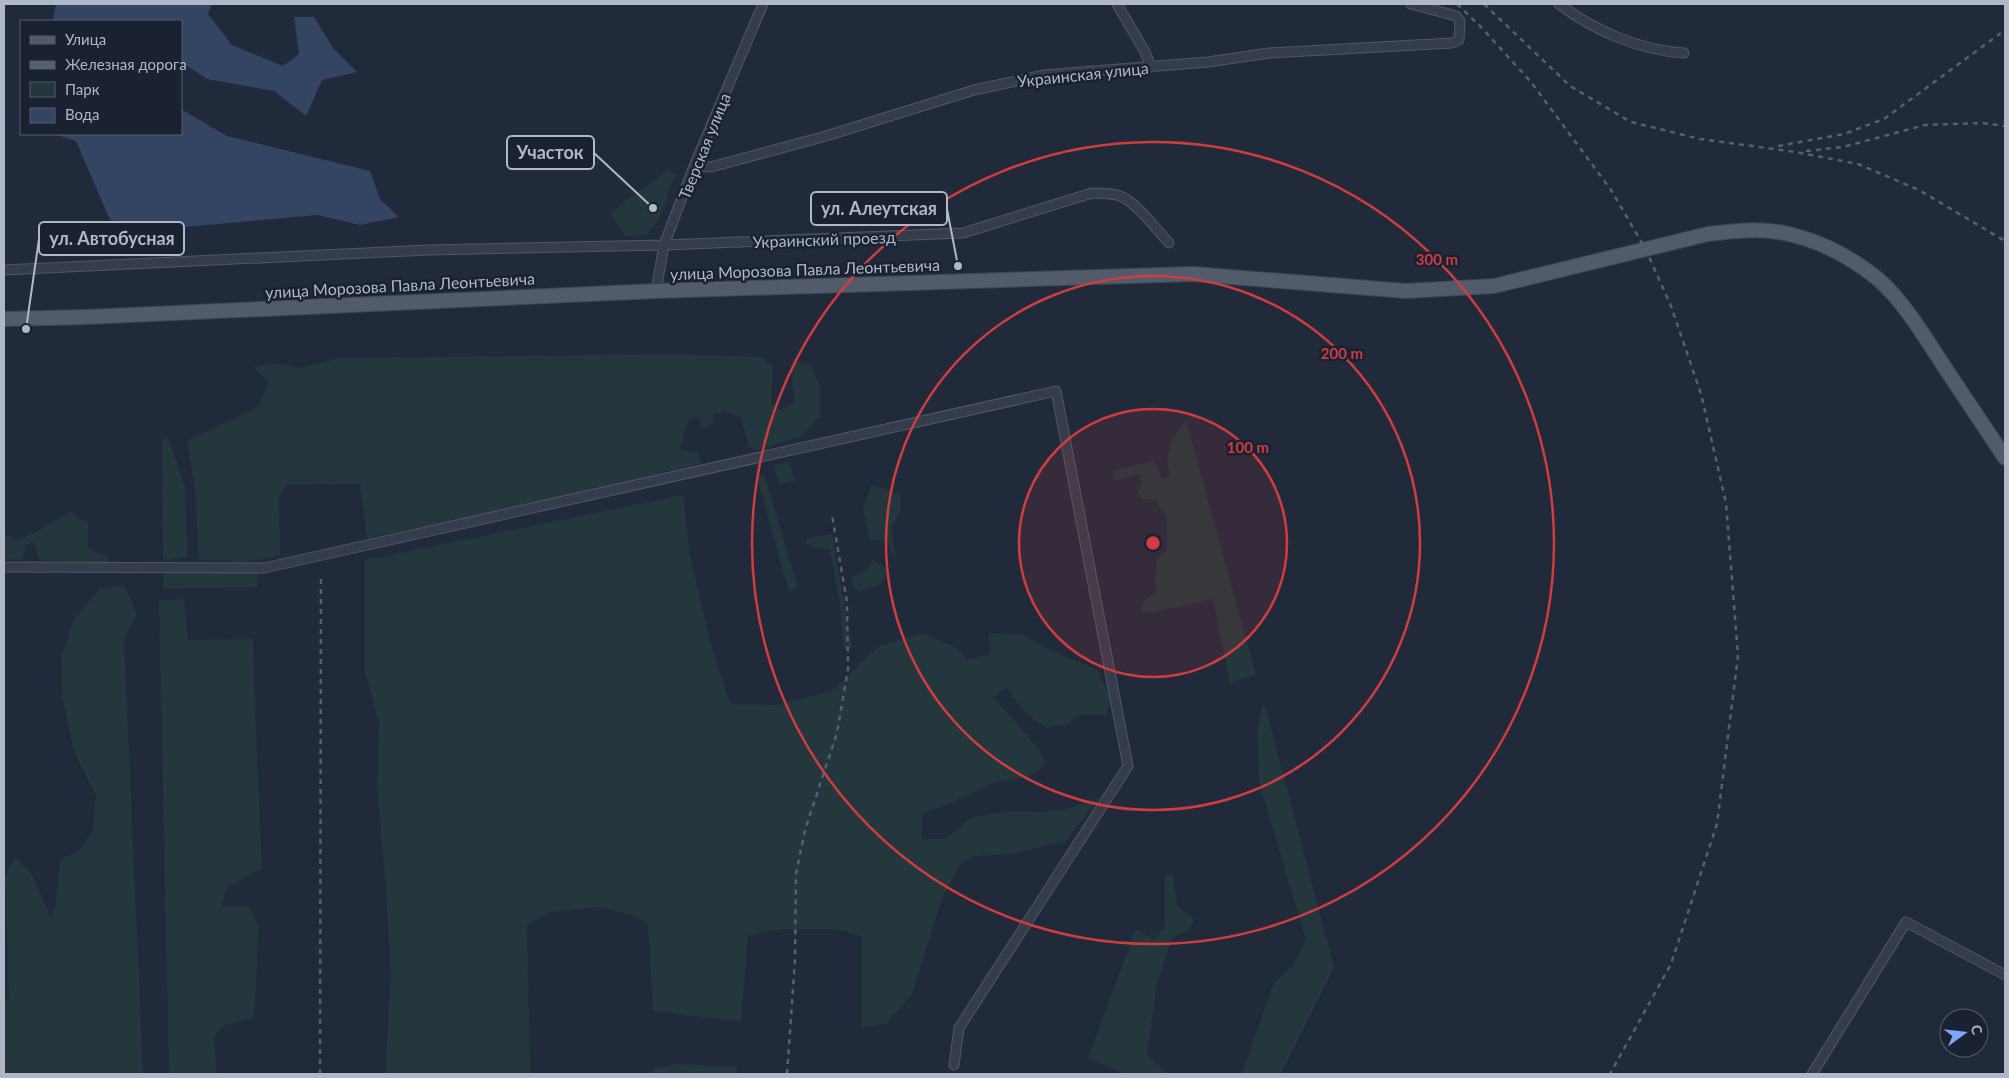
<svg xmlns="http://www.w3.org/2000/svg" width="2009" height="1078" font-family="Lato,sans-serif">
  <rect width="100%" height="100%" fill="#212a3b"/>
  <path fill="#23373c" d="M 669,169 L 675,175 L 659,220 L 646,235 L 626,237 L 610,213 Z
    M 666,354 L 760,357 L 773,366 L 771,403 L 780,410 L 795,401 L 792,380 L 793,360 L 812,366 L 820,387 L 820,415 L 803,436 L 757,450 L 749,447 L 741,418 L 726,412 L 713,414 L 713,424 L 702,429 L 699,417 L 689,420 L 679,449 L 697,452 L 702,463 L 532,504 L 367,538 L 360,484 L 286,485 L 279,497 L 280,555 L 245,562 L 199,560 L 195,488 L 187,441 L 259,406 L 269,382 L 254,367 L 275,363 L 300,368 L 339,358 Z
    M 1186,420 L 1256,675 L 1230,683 L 1213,599 L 1152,613 L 1140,611 L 1145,599 L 1156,593 L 1155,578 L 1157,559 L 1167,550 L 1167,518 L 1155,500 L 1142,499 L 1138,492 L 1142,483 L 1139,474 L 1115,481 L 1112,471 L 1154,461 L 1162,478 L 1170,478 L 1167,461 L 1172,438 Z
    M 162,439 L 169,439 L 185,487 L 187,557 L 163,560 Z
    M 790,462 L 794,481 L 779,485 L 774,466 Z
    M 764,474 L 798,587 L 789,592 L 757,477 Z
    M 871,486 L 878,487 L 900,494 L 901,510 L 891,528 L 896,563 L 887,541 L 869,540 L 863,508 Z
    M 683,495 L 690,556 L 710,641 L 730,704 L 776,705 L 833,690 L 879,646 L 922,633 L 955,647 L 967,660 L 990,654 L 988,633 L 1021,634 L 1052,651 L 1098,670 L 1112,702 L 1105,715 L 1078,715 L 1068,724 L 1046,728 L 1023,711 L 1006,686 L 994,697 L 1037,747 L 1047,764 L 1028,777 L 992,783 L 962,798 L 922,814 L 922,839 L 945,839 L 971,818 L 1007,811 L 1037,812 L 1065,810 L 1101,796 L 1065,842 L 1011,854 L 976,856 L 961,863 L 942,898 L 912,994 L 887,1023 L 862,1028 L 862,937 L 837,929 L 782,929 L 748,936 L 741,1022 L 653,1011 L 648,924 L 634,916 L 600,907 L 551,912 L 527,925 L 530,1074 L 385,1074 L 391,975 L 385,876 L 377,789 L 379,722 L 365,672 L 365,560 Z
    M 72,511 L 78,519 L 88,522 L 88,547 L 95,552 L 108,556 L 107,564 L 39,560 L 34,542 L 25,546 L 23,559 L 4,560 L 4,533 L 17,540 L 32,534 Z
    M 832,534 L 852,648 L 844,649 L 840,604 L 830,550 L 816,548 L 806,543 L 806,538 Z
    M 872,559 L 889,570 L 881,584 L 858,592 L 850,578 L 870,568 Z
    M 163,573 L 257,573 L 257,587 L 163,589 Z
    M 124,585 L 137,614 L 124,638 L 143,1074 L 4,1074 L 4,998 L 9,1000 L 5,876 L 15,857 L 31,873 L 51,917 L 55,909 L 60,860 L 79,851 L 93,830 L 96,796 L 74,752 L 63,699 L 61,658 L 74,620 L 99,589 Z
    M 184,599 L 188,640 L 253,639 L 257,764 L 262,868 L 226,888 L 222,907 L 249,907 L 258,925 L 256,986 L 254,1017 L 224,1026 L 214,1035 L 217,1074 L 169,1074 L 159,600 Z
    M 1263,702 L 1269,720 L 1334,968 L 1281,1074 L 1242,1074 L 1274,982 L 1293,965 L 1306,940 L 1259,782 L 1257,733 Z
    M 1165,874 L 1173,875 L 1177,906 L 1194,919 L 1190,930 L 1172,938 L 1157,983 L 1147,1055 L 1169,1074 L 1124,1074 L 1088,1058 L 1136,929 L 1155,940 L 1165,924 Z
    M 679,1064 L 737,1067 L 736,1074 L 654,1074 L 654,1068 Z"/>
  <path fill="#344463" d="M 56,4 L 212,4 L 208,14 L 232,45 L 283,66 L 299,54 L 294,17 L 314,17 L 333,48 L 357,72 L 322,80 L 306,116 L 274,91 L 207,79 L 181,62 L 181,21 L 53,21 Z
    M 181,109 L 227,136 L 370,171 L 380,199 L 399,217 L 360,225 L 317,215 L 175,228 L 110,220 L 76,141 L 54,134 L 181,134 Z"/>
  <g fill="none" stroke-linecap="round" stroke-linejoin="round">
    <defs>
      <path id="minor" d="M 1117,4 L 1145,52 L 1151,67
        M 1559,4 C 1595,31 1639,50 1684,53
        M 694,166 L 711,167 L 826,136 L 974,90 L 1044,75 L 1208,62 L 1269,53 L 1452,43 L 1459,40 L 1460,21 L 1456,16 L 1411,4
        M 4,270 L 428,250 L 664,245 L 963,233 L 1092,193 C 1102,193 1111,193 1120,196 C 1136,202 1157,230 1169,243
        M 656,291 L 664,245 L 694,166 L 763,4
        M 4,567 L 264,568 L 1056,391 L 1128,766 L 959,1028 L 954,1065
        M 1812,1074 L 1906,922 L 2005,975"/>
      <path id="primary" d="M 4,319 L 87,317 L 656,291 L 1193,274 L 1406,291 L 1494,286 L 1708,234 C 1733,231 1759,228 1784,233 C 1818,240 1851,257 1878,279 C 1902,300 1921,331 1938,357 C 1960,391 1983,424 2005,458"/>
    </defs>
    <use href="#minor" stroke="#505766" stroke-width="11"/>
    <use href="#primary" stroke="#3e4554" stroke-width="16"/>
    <use href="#minor" stroke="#353c4b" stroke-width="9"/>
    <use href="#primary" stroke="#525b6c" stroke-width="14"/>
    <path stroke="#566073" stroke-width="2.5" stroke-dasharray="5 5" stroke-linecap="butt" d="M 1457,4 L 1480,26 L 1531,82 L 1611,190 L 1645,248 L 1671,306 L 1701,394 L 1726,503 L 1738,656 L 1717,824 L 1671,964 L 1610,1074
      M 1484,4 L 1570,86 L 1631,122 L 1700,139 L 1796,152 L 1858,164 L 1919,190 L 2005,241
      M 1778,146 L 1844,134 L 1884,119 L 2005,30
      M 1806,151 L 1843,147 L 1925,125 L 1982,123 L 2005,126
      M 320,1074 L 321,575
      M 787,1074 L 795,960 L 796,874 L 805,830 L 837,733 L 848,669 L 847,602 L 832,515"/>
  </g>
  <circle cx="1153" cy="543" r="134" fill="#d03d40" fill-opacity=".12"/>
  <g fill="none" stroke="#d03d40" stroke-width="2.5">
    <circle cx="1153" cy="543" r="134"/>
    <circle cx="1153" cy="543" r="267"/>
    <circle cx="1153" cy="543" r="401"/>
  </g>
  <g text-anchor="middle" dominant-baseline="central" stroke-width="5" stroke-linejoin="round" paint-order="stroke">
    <g font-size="16" fill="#b0b7c7" stroke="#1a2130">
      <text transform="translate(1083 74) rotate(-6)">Украинская улица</text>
      <text transform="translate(704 146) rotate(-68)">Тверская улица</text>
      <text transform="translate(824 239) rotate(-2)">Украинский проезд</text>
      <text transform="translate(805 269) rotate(-2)">улица Морозова Павла Леонтьевича</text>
      <text transform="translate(400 285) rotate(-3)">улица Морозова Павла Леонтьевича</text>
    </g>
  </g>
  <circle cx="1153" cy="543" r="8" fill="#d03d40" stroke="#1a2130" stroke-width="2.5"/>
  <g font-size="15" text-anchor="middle" font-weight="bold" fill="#d03d40" stroke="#1a2130" stroke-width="5" stroke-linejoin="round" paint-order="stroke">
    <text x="1437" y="265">300 m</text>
    <text x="1342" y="359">200 m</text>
    <text x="1248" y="453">100 m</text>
  </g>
  <path fill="none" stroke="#b0b7c7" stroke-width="2" d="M653 208L594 153M958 266L947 209M26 329L39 239"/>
  <g fill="#b0b7c7" stroke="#1a2130" stroke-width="2">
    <circle cx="653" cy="208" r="5"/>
    <circle cx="958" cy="266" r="5"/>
    <circle cx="26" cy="329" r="5"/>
  </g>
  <g fill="#1a2130" stroke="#b0b7c7" stroke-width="2">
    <rect x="507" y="136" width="87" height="33" rx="5"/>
    <rect x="811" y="192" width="136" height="33" rx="5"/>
    <rect x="39" y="222" width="145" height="33" rx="5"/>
  </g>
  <g font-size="18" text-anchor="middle" font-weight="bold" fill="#b0b7c7">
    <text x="550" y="159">Участок</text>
    <text x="879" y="215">ул. Алеутская</text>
    <text x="112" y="245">ул. Автобусная</text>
  </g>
  <rect width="2009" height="1078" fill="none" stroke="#b0b7c7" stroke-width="10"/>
  <rect x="20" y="20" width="162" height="115" fill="#1a2130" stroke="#565d6c"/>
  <rect x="30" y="36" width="25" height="8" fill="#525b6c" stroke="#565d6c"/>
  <text x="65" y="45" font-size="15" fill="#b0b7c7">Улица</text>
  <rect x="30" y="61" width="25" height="8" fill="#566073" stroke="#565d6c"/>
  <text x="65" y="70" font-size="15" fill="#b0b7c7">Железная дорога</text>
  <rect x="30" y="82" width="25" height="15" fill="#23373c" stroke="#565d6c"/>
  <text x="65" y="95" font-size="15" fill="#b0b7c7">Парк</text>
  <rect x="30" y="108" width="25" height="15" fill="#344463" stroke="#565d6c"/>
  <text x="65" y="120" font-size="15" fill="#b0b7c7">Вода</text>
  <g transform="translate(1964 1033) rotate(75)"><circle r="24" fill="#1a2130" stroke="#565d6c"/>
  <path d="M0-4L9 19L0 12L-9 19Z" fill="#80a6fc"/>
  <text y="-8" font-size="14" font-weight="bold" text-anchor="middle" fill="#b0b7c7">С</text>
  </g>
</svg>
